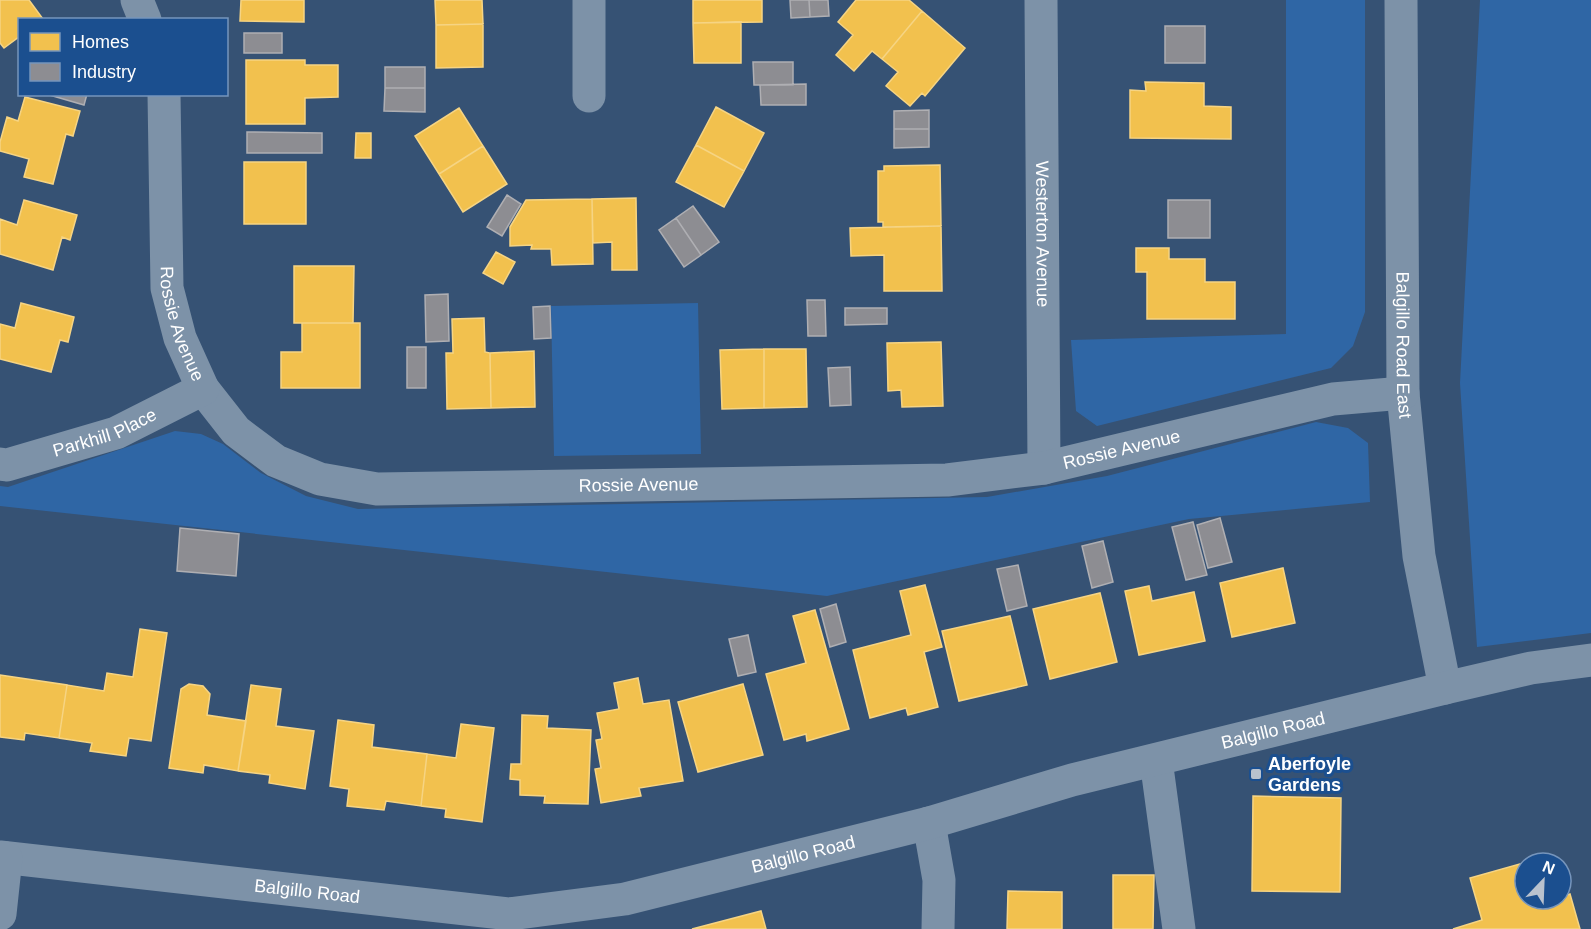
<svg xmlns="http://www.w3.org/2000/svg" width="1591" height="929" font-family="Arial,sans-serif">
  <rect width="100%" height="100%" fill="#365274"/>
  <path fill="#2f66a5" d="M 1286,0 L 1365,0 L 1365,312 L 1353,346 L 1331,368 L 1097,426 L 1076,411 L 1071,340 L 1286,334 Z
    M 1480,0 L 1591,0 L 1591,633 L 1477,647 L 1460,383 Z
    M 698,303 L 701,454 L 554,456 L 551,306 Z
    M 1316,422 L 1348,428 L 1368,443 L 1370,502 L 1189,519 L 827,596 L 0,506 L 0,486 L 8,487 L 175,431 L 201,434 L 223,444 L 261,473 L 306,496 L 358,509 L 987,497 L 1107,476 Z"/>
  <path fill="#f2c14e" stroke="#f6d483" stroke-width="1.5" d="M 0,0 L 29,0 L 43,19 L 20,20 L 20,36 L 4,48 L 0,43 Z
    M 241,0 L 304,0 L 304,22 L 240,21 Z
    M 435,0 L 482,0 L 483,24 L 436,25 Z
    M 693,0 L 762,0 L 762,22 L 693,23 Z
    M 856,0 L 909,0 L 922,11 L 882,59 L 872,51 L 854,71 L 836,55 L 853,35 L 838,22 Z
    M 922,11 L 965,48 L 925,96 L 922,93 L 910,106 L 886,86 L 898,72 L 882,59 Z
    M 741,22 L 741,63 L 694,63 L 693,23 Z
    M 483,24 L 483,67 L 436,68 L 436,25 Z
    M 246,60 L 305,60 L 305,65 L 338,65 L 338,97 L 305,98 L 305,124 L 246,124 Z
    M 1145,82 L 1204,83 L 1204,106 L 1231,107 L 1231,139 L 1130,138 L 1130,90 L 1146,91 Z
    M 25,97 L 80,111 L 73,136 L 66,134 L 53,184 L 24,177 L 29,159 L 0,151 L 0,142 L 7,117 L 18,121 Z
    M 716,107 L 764,133 L 744,171 L 696,145 Z
    M 459,108 L 483,146 L 439,174 L 415,136 Z
    M 356,133 L 371,133 L 371,158 L 355,158 Z
    M 696,145 L 744,171 L 724,207 L 676,182 Z
    M 483,146 L 507,184 L 463,212 L 439,174 Z
    M 244,162 L 306,162 L 306,224 L 244,224 Z
    M 940,165 L 941,226 L 883,227 L 883,222 L 878,222 L 878,171 L 884,171 L 884,166 Z
    M 636,198 L 637,270 L 612,270 L 612,242 L 593,243 L 592,199 Z
    M 592,199 L 593,264 L 552,265 L 551,249 L 531,249 L 532,245 L 510,246 L 510,227 L 526,200 Z
    M 24,200 L 77,215 L 70,240 L 62,237 L 53,270 L 0,254 L 0,219 L 17,225 Z
    M 941,226 L 942,291 L 884,291 L 884,255 L 851,256 L 850,228 Z
    M 1136,248 L 1169,248 L 1169,259 L 1205,259 L 1205,282 L 1235,282 L 1235,319 L 1147,319 L 1147,272 L 1136,272 Z
    M 496,252 L 515,262 L 503,284 L 483,273 Z
    M 294,266 L 354,266 L 353,323 L 294,323 Z
    M 21,303 L 74,317 L 68,342 L 60,340 L 51,372 L 0,359 L 0,324 L 15,328 Z
    M 484,318 L 485,352 L 490,353 L 491,408 L 447,409 L 446,353 L 453,353 L 452,319 Z
    M 302,323 L 360,323 L 360,388 L 281,388 L 281,352 L 302,352 Z
    M 941,342 L 943,406 L 902,407 L 901,390 L 888,391 L 887,343 Z
    M 764,349 L 806,349 L 807,407 L 764,408 Z
    M 764,349 L 764,408 L 722,409 L 720,350 Z
    M 534,351 L 535,407 L 491,408 L 490,353 Z
    M 1283,568 L 1295,623 L 1232,637 L 1220,583 Z
    M 925,585 L 942,647 L 924,652 L 938,707 L 908,715 L 906,708 L 870,718 L 853,650 L 911,635 L 900,591 Z
    M 1149,586 L 1152,601 L 1194,592 L 1205,641 L 1139,655 L 1125,591 Z
    M 1100,593 L 1117,662 L 1050,679 L 1033,609 Z
    M 815,610 L 849,729 L 807,741 L 806,734 L 784,740 L 766,674 L 806,663 L 793,616 Z
    M 1010,616 L 1027,685 L 959,701 L 942,631 Z
    M 140,629 L 167,633 L 151,741 L 129,738 L 126,756 L 90,751 L 92,743 L 59,738 L 67,685 L 104,691 L 107,673 L 133,677 Z
    M 0,675 L 67,685 L 59,738 L 25,733 L 24,740 L 0,737 Z
    M 638,678 L 643,704 L 669,700 L 683,781 L 639,788 L 641,796 L 601,803 L 595,769 L 601,768 L 596,740 L 602,739 L 597,713 L 619,709 L 614,683 Z
    M 189,684 L 203,686 L 210,694 L 207,715 L 246,721 L 238,771 L 204,765 L 203,773 L 169,768 L 181,689 Z
    M 743,684 L 763,755 L 698,772 L 678,702 Z
    M 251,685 L 281,689 L 276,726 L 314,731 L 305,789 L 269,783 L 270,775 L 238,771 Z
    M 522,715 L 548,716 L 547,728 L 591,730 L 588,804 L 544,803 L 545,796 L 520,795 L 520,780 L 510,779 L 511,764 L 521,764 Z
    M 338,720 L 374,725 L 372,747 L 427,754 L 421,806 L 386,801 L 384,810 L 347,806 L 349,789 L 330,786 Z
    M 461,724 L 494,728 L 482,822 L 445,817 L 446,809 L 421,806 L 427,754 L 456,758 Z
    M 1253,796 L 1341,798 L 1340,892 L 1252,891 Z
    M 1534,860 L 1535,863 L 1525,863 L 1525,899 L 1546,899 L 1547,901 L 1561,899 L 1561,897 L 1570,894 L 1580,929 L 1453,929 L 1482,920 L 1470,878 Z
    M 1113,875 L 1154,875 L 1153,929 L 1113,929 Z
    M 1008,891 L 1062,892 L 1062,929 L 1007,929 Z
    M 761,911 L 766,929 L 692,929 Z"/>
  <path fill="#8d8d92" stroke="#afafb3" stroke-width="1.5" d="M 790,0 L 809,0 L 810,17 L 791,18 Z
    M 809,0 L 828,0 L 829,16 L 810,17 Z
    M 1165,26 L 1205,26 L 1205,63 L 1165,63 Z
    M 244,33 L 282,33 L 282,53 L 244,53 Z
    M 753,62 L 793,62 L 793,85 L 754,85 Z
    M 385,67 L 425,67 L 425,88 L 385,88 Z
    M 806,84 L 806,105 L 761,105 L 760,85 Z
    M 385,88 L 425,88 L 425,112 L 384,111 Z
    M 46,94 L 87,94 L 84,105 Z
    M 929,110 L 929,129 L 894,129 L 894,111 Z
    M 894,129 L 929,129 L 929,147 L 894,148 Z
    M 247,132 L 322,133 L 322,153 L 247,153 Z
    M 507,195 L 521,204 L 502,236 L 487,227 Z
    M 1168,200 L 1210,200 L 1210,238 L 1168,238 Z
    M 693,206 L 719,242 L 701,255 L 676,218 Z
    M 676,218 L 701,255 L 684,267 L 659,230 Z
    M 448,294 L 449,341 L 426,342 L 425,295 Z
    M 807,300 L 825,300 L 826,336 L 808,336 Z
    M 550,306 L 551,338 L 534,339 L 533,307 Z
    M 845,308 L 887,308 L 887,324 L 845,325 Z
    M 407,347 L 426,347 L 426,388 L 407,388 Z
    M 850,367 L 851,405 L 830,406 L 828,368 Z
    M 1220,518 L 1232,562 L 1208,568 L 1197,525 Z
    M 1193,522 L 1207,575 L 1186,580 L 1172,527 Z
    M 180,528 L 239,534 L 236,576 L 177,571 Z
    M 1103,541 L 1113,582 L 1092,588 L 1082,546 Z
    M 1018,565 L 1027,606 L 1007,611 L 997,569 Z
    M 836,604 L 846,642 L 830,647 L 820,609 Z
    M 748,635 L 756,672 L 738,676 L 729,639 Z"/>
  <g fill="none" stroke-linecap="round" stroke-linejoin="round">
    <g stroke="#7d92a8" stroke-width="33">
      <path d="M 137,0 L 145,20"/>
      <path d="M 589,0 L 589,96"/>
      <path id="s1" d="M 1041,0 L 1044,468"/>
      <path id="s2" d="M 1401,0 L 1403,393 L 1419,556 L 1445,688"/>
      <path id="s3" d="M 164,94 L 167,288 L 180,338 L 203,389 L 236,431 L 276,461 L 320,479 L 377,489 L 947,480 L 1044,468 L 1333,399 L 1403,393"/>
      <path id="s4" d="M 0,464 L 7,465 L 116,433 L 203,389"/>
      <path d="M 1156,760 L 1179,929"/>
      <path d="M 929,823 L 939,880 L 938,929"/>
      <path id="s5" d="M 0,857 L 510,914 L 625,899 L 929,823 L 1072,780 L 1445,688 L 1531,668 L 1591,660"/>
      <path d="M 0,914 L 6,858"/>
    </g>
  </g>
  <rect fill="#b9c2ce" stroke="#1b4f8f" stroke-width="2" x="1250" y="768" width="12" height="12" rx="3"/>
  <g text-anchor="middle" dominant-baseline="central" stroke-width="6" stroke-linejoin="round" paint-order="stroke">
    <g font-size="18" fill="#fff" stroke="#1b4f8f">
      <text stroke="none"><textPath href="#s1" startOffset="234">Westerton Avenue</textPath></text>
      <text stroke="none"><textPath href="#s3" startOffset="232">Rossie Avenue</textPath></text>
      <text stroke="none"><textPath href="#s2" startOffset="345">Balgillo Road East</textPath></text>
      <text stroke="none"><textPath href="#s4" startOffset="110">Parkhill Place</textPath></text>
      <text stroke="none"><textPath href="#s3" startOffset="1258">Rossie Avenue</textPath></text>
      <text stroke="none"><textPath href="#s3" startOffset="772">Rossie Avenue</textPath></text>
      <text stroke="none"><textPath href="#s5" startOffset="1299">Balgillo Road</textPath></text>
      <text stroke="none"><textPath href="#s5" startOffset="813">Balgillo Road</textPath></text>
      <text stroke="none"><textPath href="#s5" startOffset="309">Balgillo Road</textPath></text>
    </g>
    <g font-size="18" font-weight="bold" fill="#fff" stroke="#1b4f8f" text-anchor="start">
      <text x="1268" y="764">Aberfoyle<tspan x="1268" dy="21">Gardens</tspan></text>
    </g>
  </g>
  <rect x="18" y="18" width="210" height="78" fill="#1b4f8f" stroke="#7695bc" stroke-width="1.5"/>
  <rect x="30" y="33" width="30" height="18" fill="#f2c14e" stroke="#7695bc" stroke-width="1.5"/>
  <text x="72" y="48" font-size="18" fill="#ffffff">Homes</text>
  <rect x="30" y="63" width="30" height="18" fill="#8d8d92" stroke="#7695bc" stroke-width="1.5"/>
  <text x="72" y="78" font-size="18" fill="#ffffff">Industry</text>
  <g transform="translate(1543 881) rotate(23)"><circle r="28" fill="#1b4f8f" stroke="#7695bc" stroke-width="1.5"/>
  <path d="M0-4.5L10 22L0 15L-10 22Z" fill="#b9c2ce"/>
  <text y="-9" font-size="16" font-weight="bold" text-anchor="middle" fill="#ffffff">N</text>
  </g>
</svg>
